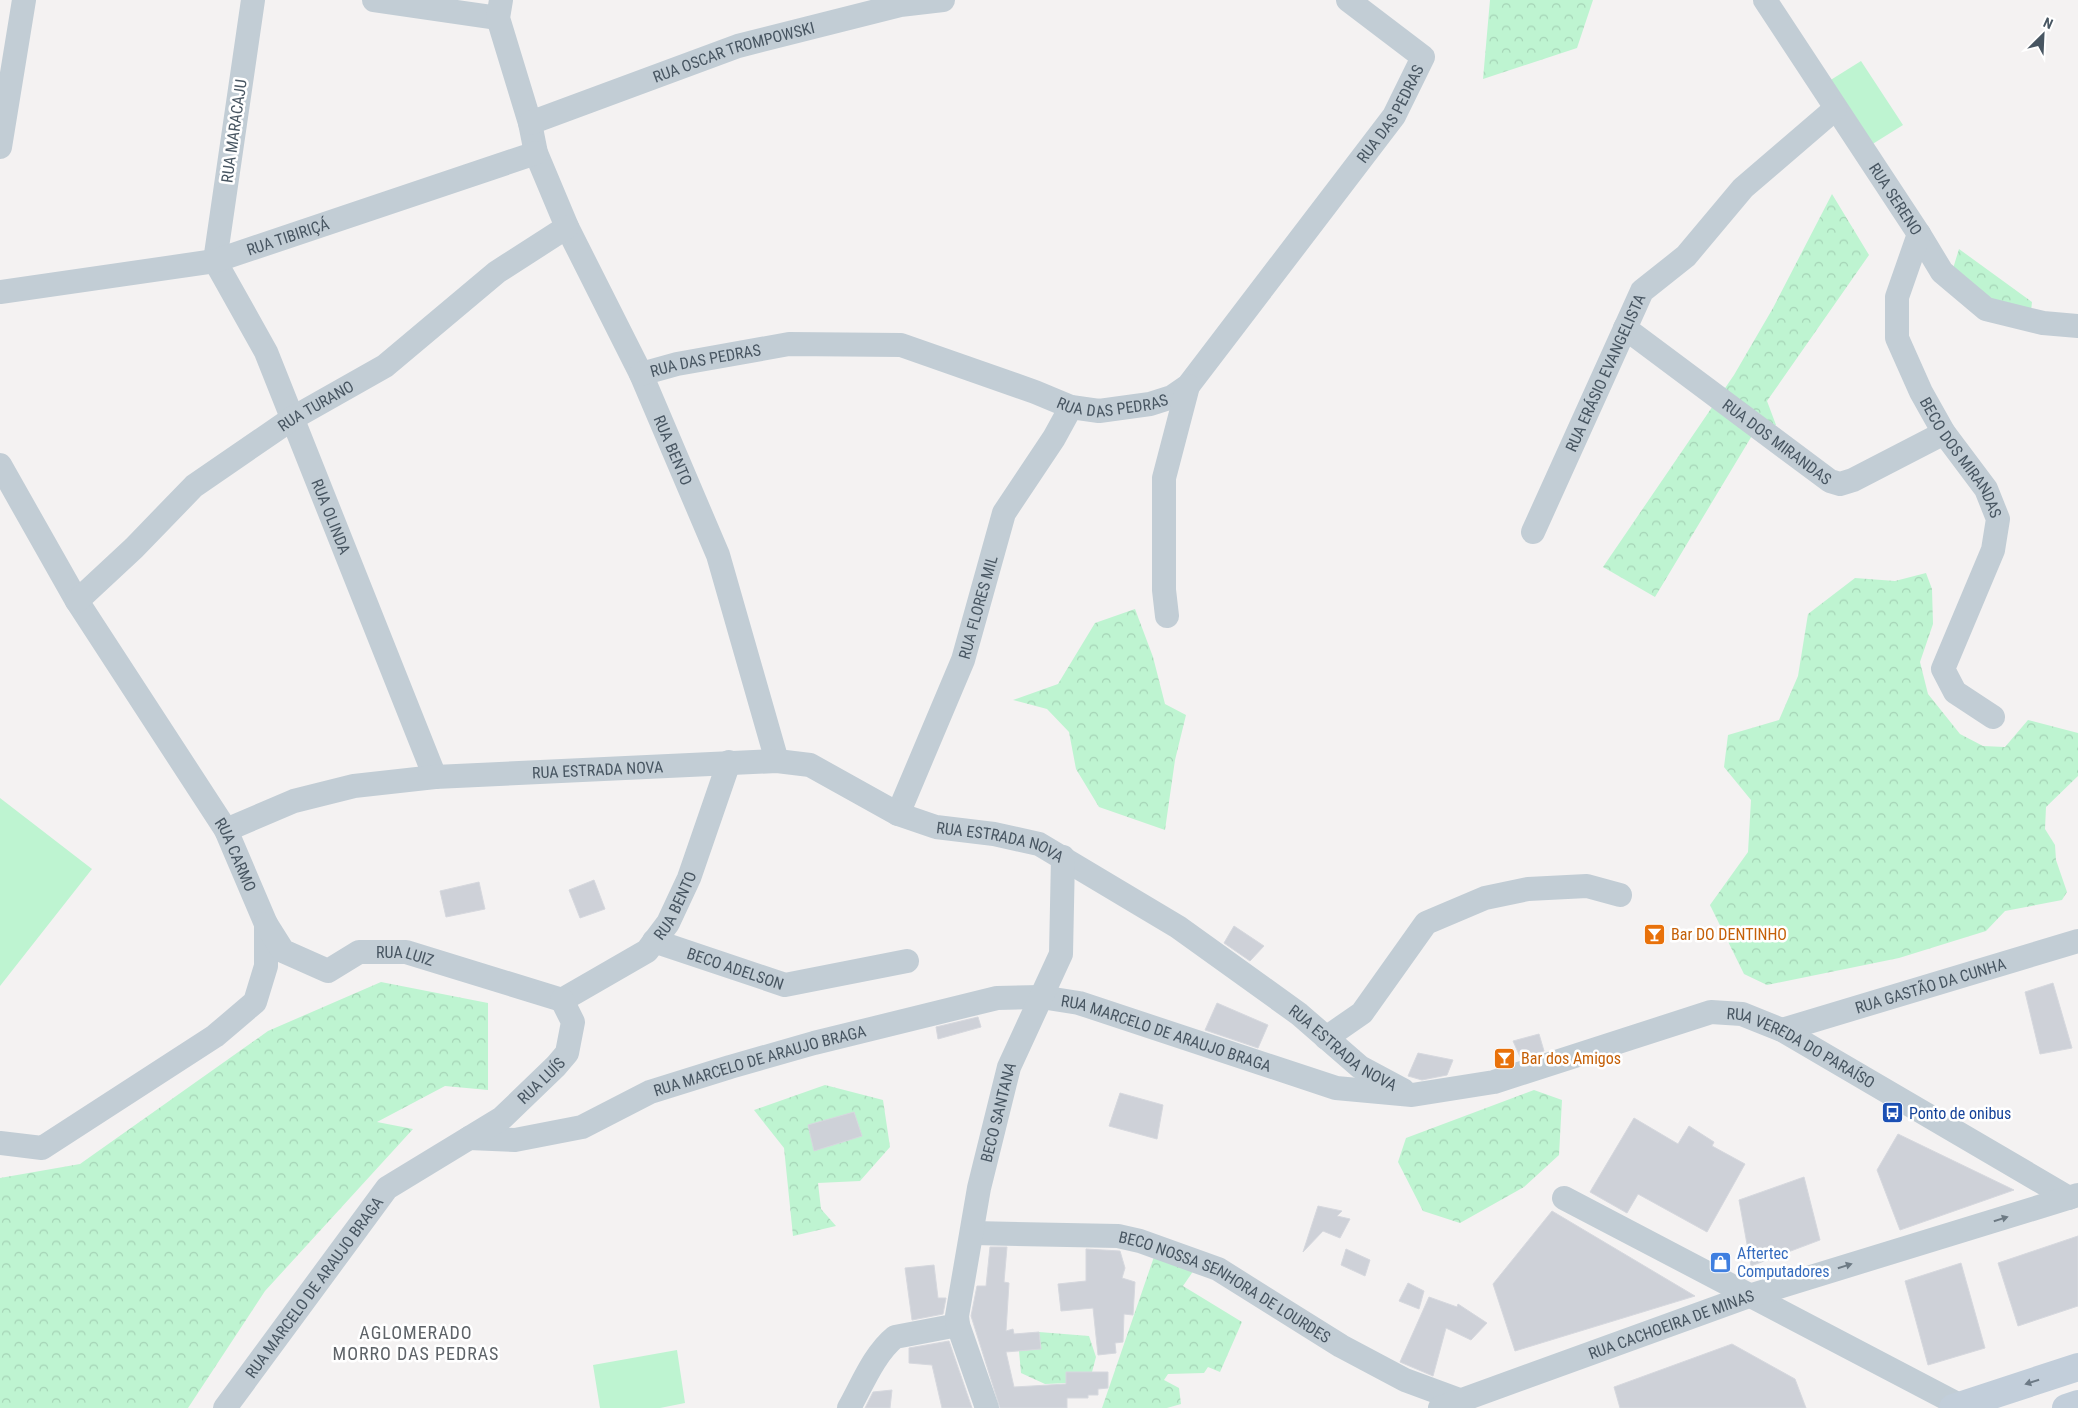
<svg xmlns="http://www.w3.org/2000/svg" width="2078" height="1408" font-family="'Roboto Condensed',sans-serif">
  <defs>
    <pattern id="forest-crowns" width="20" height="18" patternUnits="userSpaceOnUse" patternTransform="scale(1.25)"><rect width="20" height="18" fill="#bef4d1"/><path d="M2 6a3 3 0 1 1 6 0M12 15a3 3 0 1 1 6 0" fill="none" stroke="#a5d3b6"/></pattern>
  </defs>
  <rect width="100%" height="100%" fill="#f4f2f2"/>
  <path fill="#bef4d1" d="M 1861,61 L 1903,125 L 1871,145 L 1829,81 Z
    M 0,798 L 92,869 L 0,986 Z
    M 677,1350 L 685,1403 L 660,1408 L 600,1408 L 593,1365 Z"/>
  <path fill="url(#forest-crowns)" d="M 1490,0 L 1593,0 L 1577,48 L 1483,79 Z
    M 1832,194 L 1869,255 L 1767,401 L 1776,425 L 1753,434 L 1655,597 L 1603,567 L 1734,375 L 1773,308 Z
    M 1959,249 L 2032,302 L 2031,311 L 2003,309 L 1951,275 Z
    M 1926,573 L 1932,589 L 1933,624 L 1920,662 L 1928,694 L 1960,734 L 1983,746 L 2005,747 L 2028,720 L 2078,733 L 2078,776 L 2046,807 L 2045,829 L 2055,845 L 2056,860 L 2067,892 L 2062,900 L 2005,911 L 1986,931 L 1899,958 L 1767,985 L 1744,974 L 1710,905 L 1748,852 L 1751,800 L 1724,767 L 1728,735 L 1779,720 L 1798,676 L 1808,614 L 1855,578 L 1895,581 Z
    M 1135,609 L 1153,657 L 1165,704 L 1186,715 L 1175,760 L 1165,830 L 1099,807 L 1076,769 L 1069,732 L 1047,709 L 1013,700 L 1058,684 L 1095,623 Z
    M 381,982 L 488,1003 L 488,1090 L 445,1086 L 377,1122 L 413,1129 L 265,1291 L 188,1408 L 0,1408 L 0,1178 L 80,1164 L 268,1031 Z
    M 825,1085 L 883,1100 L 890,1147 L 860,1181 L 818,1183 L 821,1209 L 836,1226 L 793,1236 L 784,1148 L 754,1110 Z
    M 1534,1090 L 1562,1100 L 1559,1155 L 1524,1187 L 1460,1223 L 1423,1211 L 1398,1162 L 1406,1138 Z
    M 1156,1251 L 1196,1267 L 1183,1286 L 1242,1322 L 1220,1372 L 1208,1367 L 1204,1373 L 1168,1374 L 1164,1380 L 1179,1388 L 1181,1404 L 1167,1408 L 1102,1408 Z
    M 1039,1332 L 1089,1336 L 1096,1357 L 1092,1372 L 1066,1372 L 1067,1383 L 1045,1384 L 1021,1373 L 1019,1351 L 1041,1349 Z"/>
  <path fill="#ced1d8" stroke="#d6d8de" d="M 594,880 L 605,909 L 580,918 L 569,890 Z
    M 479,882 L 485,909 L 446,917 L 440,891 Z
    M 1234,926 L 1264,946 L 1250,961 L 1224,943 Z
    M 2053,983 L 2072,1048 L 2040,1054 L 2025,992 Z
    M 1217,1003 L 1268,1025 L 1258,1048 L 1205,1030 Z
    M 978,1017 L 981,1027 L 938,1039 L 936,1027 Z
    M 1539,1034 L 1544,1051 L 1521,1059 L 1513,1041 Z
    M 1418,1053 L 1453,1060 L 1447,1075 L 1422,1080 L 1408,1076 Z
    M 1120,1093 L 1163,1105 L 1157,1139 L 1109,1126 Z
    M 854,1112 L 862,1136 L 814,1151 L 808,1125 Z
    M 1634,1118 L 1678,1144 L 1689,1126 L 1714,1142 L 1712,1146 L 1745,1164 L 1707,1232 L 1638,1194 L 1627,1213 L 1590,1192 Z
    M 1898,1134 L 2014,1190 L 1900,1230 L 1877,1170 Z
    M 1804,1177 L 1820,1240 L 1751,1266 L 1739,1200 Z
    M 1318,1206 L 1342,1211 L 1337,1216 L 1350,1219 L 1340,1238 L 1323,1231 L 1303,1252 Z
    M 1552,1211 L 1695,1296 L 1515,1351 L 1493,1284 Z
    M 2078,1236 L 2078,1306 L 2018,1326 L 1998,1263 Z
    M 990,1247 L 1007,1247 L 1004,1282 L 1009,1283 L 1006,1331 L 1013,1329 L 1014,1334 L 1039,1332 L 1041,1349 L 1006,1352 L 1014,1387 L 1066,1384 L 1066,1372 L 1108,1372 L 1108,1388 L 1098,1389 L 1098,1395 L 1088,1395 L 1088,1398 L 1067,1398 L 1067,1408 L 1000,1408 L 971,1316 L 977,1286 L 986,1286 Z
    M 1086,1249 L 1120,1251 L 1125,1268 L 1122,1278 L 1135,1282 L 1133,1315 L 1124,1314 L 1123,1342 L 1115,1343 L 1116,1353 L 1098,1355 L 1093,1308 L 1061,1311 L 1058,1284 L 1086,1281 Z
    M 1346,1249 L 1370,1260 L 1365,1276 L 1341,1265 Z
    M 1961,1263 L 1985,1348 L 1928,1365 L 1905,1281 Z
    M 934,1265 L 938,1298 L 946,1298 L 943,1314 L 912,1320 L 905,1268 Z
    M 1408,1283 L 1424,1291 L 1419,1309 L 1399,1301 Z
    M 1429,1297 L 1457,1307 L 1458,1304 L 1487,1323 L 1471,1340 L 1446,1328 L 1433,1376 L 1400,1362 Z
    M 949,1341 L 972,1408 L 942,1408 L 932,1365 L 909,1363 L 909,1348 Z
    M 1732,1344 L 1795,1379 L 1806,1408 L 1620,1408 L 1614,1387 Z
    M 892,1390 L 890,1408 L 865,1408 L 873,1392 Z"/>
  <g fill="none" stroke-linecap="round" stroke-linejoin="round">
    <g stroke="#c2cdd5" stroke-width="24">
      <path id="s1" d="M 253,0 L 215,261 L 266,352 L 435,777"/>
      <path d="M 374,0 L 498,18"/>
      <path id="s2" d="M 501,0 L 498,18 L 530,123 L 536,153 L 567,227 L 641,374 L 718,555 L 777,761"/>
      <path id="s3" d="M 1765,0 L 1919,234 L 1942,272 L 1986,309 L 2043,323 L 2078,326"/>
      <path id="s4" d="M 530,123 L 738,46 L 900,5 L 943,0"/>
      <path d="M 0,147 L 24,0"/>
      <path id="s5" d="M 1919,234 L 1897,297 L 1897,338 L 1921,392 L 1944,433 L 1986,489 L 1998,519 L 1993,550 L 1943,669 L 1955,692 L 1993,717"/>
      <path id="s6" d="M 0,292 L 215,261 L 536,153"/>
      <path id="s7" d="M 1625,328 L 1830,481 L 1840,484 L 1853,480 L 1944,433"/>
      <path id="s8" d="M 641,374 L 677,364 L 789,344 L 901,345 L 1035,392 L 1071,407 L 1099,411 L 1150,404 L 1172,397 L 1188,386 L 1394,116 L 1423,57 L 1348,0"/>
      <path id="s9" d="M 0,465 L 77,601 L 226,830 L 266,924 L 266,966 L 255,1002 L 215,1036 L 42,1148 L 0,1143"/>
      <path id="s10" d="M 1533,532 L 1642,291 L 1686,256 L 1743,188 L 1835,109"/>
      <path id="s11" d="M 77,601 L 134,548 L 194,486 L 293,418 L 385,366 L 497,272 L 567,227"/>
      <path d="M 1167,616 L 1164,590 L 1164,478 L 1188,386"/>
      <path id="s12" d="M 898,814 L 963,660 L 1004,513 L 1054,438 L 1071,407"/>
      <path id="s13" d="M 226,830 L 294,801 L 354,786 L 435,777 L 777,761 L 810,765 L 898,814 L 936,827 L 994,834 L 1039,844 L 1178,927 L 1299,1014 L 1360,1067 L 1403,1090"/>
      <path id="s14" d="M 266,924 L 283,951 L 328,971 L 359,952 L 406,952 L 562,1000"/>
      <path id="s15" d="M 654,941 L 785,985 L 907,961"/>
      <path id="s16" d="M 562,1000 L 647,951 L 668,923 L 689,878 L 729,762"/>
      <path id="s17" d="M 1782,1030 L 2078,941"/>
      <path d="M 1326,1038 L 1362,1013 L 1426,923 L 1485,898 L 1528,889 L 1587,886 L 1620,895"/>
      <path id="s18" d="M 469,1138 L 515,1140 L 582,1127 L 650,1092 L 730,1067 L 814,1043 L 997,998 L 1041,997 L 1079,1003 L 1336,1088 L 1412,1095 L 1494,1082 L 1711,1012 L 1742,1014 L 1782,1030 L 2069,1198"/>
      <path d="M 1564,1198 L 1959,1405"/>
      <path id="s19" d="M 973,1233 L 1118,1236 L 1140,1241 L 1218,1269 L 1341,1346 L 1405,1380 L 1462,1401"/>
      <path id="s20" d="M 225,1408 L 387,1188 L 502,1118 L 556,1066 L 567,1053 L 573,1022 L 562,1000"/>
      <path d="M 849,1408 C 862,1385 874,1354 895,1337 L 958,1325"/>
      <path id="s21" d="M 987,1408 L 958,1325 L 957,1316 L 979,1188 L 1009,1067 L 1061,954 L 1063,857"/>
      <path id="s22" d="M 1440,1408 L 1749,1296 L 2078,1195"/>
    </g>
    <path stroke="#c2ceda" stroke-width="28" d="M 1953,1408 L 2078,1367
      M 2066,1408 L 2078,1404"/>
  </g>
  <defs><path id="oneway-solid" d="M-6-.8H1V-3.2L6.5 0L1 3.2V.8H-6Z" transform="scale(1.25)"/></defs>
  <g fill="#6d7a84">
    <use href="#oneway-solid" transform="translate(2001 1219) rotate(-17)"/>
    <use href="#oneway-solid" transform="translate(1845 1266) rotate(-17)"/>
  </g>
  <use fill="#6d7a86" href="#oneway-solid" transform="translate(2032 1382) rotate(162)"/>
  <defs>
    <symbol id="bar-square" viewBox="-11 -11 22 22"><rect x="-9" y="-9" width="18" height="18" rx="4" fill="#e8710a" stroke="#fff"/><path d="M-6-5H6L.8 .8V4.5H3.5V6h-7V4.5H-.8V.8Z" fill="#fff"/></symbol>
    <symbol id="bus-square" viewBox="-11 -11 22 22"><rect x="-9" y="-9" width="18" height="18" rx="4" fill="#1a4fb4" stroke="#fff"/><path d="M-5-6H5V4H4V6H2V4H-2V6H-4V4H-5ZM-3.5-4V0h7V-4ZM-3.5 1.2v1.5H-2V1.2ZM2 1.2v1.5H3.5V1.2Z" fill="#fff"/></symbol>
    <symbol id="shop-square" viewBox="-11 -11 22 22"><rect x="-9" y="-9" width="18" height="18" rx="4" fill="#3f7fe0" stroke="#fff"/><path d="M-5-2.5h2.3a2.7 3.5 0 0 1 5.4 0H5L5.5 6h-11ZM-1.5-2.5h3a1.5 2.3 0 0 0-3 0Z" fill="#fff"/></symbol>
  </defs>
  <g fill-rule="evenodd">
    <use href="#bar-square" x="1642" y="922" width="25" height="25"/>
    <use href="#bar-square" x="1492" y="1046" width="25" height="25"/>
    <use href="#bus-square" x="1880" y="1100" width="25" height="25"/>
    <use href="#shop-square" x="1708" y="1250" width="25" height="25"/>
  </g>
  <g text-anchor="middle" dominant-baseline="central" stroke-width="5" stroke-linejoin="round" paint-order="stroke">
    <g font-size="16" fill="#485662" stroke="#fff">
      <text stroke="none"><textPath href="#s4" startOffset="216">RUA OSCAR TROMPOWSKI</textPath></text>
      <text stroke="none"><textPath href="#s8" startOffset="906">RUA DAS PEDRAS</textPath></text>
      <text transform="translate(234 131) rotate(-82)">RUA MARACAJU</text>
      <text stroke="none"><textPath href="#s3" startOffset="238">RUA SERENO</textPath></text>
      <text stroke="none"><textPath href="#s6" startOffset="294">RUA TIBIRIÇÁ</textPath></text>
      <text stroke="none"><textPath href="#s8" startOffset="66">RUA DAS PEDRAS</textPath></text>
      <text stroke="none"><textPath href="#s10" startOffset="175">RUA ERÁSIO EVANGELISTA</textPath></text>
      <text stroke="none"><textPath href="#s8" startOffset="486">RUA DAS PEDRAS</textPath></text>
      <text stroke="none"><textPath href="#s11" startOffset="310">RUA TURANO</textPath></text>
      <text stroke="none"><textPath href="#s7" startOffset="190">RUA DOS MIRANDAS</textPath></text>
      <text stroke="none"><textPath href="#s2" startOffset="486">RUA BENTO</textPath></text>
      <text stroke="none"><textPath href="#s5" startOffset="244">BECO DOS MIRANDAS</textPath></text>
      <text stroke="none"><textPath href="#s1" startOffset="545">RUA OLINDA</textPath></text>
      <text stroke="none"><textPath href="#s12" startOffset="222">RUA FLORES MIL</textPath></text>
      <text stroke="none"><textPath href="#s13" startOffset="380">RUA ESTRADA NOVA</textPath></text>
      <text stroke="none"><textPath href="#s13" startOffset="800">RUA ESTRADA NOVA</textPath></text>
      <text stroke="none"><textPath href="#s9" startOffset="456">RUA CARMO</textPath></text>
      <text stroke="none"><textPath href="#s16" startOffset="152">RUA BENTO</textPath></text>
      <text stroke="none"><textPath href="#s14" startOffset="164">RUA LUIZ</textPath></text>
      <text stroke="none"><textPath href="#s15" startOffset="86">BECO ADELSON</textPath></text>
      <text stroke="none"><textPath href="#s17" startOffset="155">RUA GASTÃO DA CUNHA</textPath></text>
      <text stroke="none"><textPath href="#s18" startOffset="725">RUA MARCELO DE ARAUJO BRAGA</textPath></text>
      <text stroke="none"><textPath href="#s13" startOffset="1205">RUA ESTRADA NOVA</textPath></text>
      <text stroke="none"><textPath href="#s18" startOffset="1389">RUA VEREDA DO PARAÍSO</textPath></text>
      <text stroke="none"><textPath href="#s18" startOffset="305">RUA MARCELO DE ARAUJO BRAGA</textPath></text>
      <text stroke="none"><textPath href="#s20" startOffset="462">RUA LUÍS</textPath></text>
      <text stroke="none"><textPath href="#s21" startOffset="305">BECO SANTANA</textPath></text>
      <text stroke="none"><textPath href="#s20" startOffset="150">RUA MARCELO DE ARAUJO BRAGA</textPath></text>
      <text stroke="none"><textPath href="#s19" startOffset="264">BECO NOSSA SENHORA DE LOURDES</textPath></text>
      <text stroke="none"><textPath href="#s22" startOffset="246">RUA CACHOEIRA DE MINAS</textPath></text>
    </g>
    <g font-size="16" fill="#c56008" stroke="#fff" text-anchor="start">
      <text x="1671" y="934">Bar DO DENTINHO</text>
      <text x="1521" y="1058">Bar dos Amigos</text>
    </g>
    <g font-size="16" fill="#164399" stroke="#fff" text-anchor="start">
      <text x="1909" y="1113">Ponto de onibus</text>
    </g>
    <g font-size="16" fill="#366cbe" stroke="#fff" text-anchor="start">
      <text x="1737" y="1253">Aftertec<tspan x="1737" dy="18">Computadores</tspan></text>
    </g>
    <g font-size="18" letter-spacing="1" fill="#5e6368" stroke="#fff">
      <text x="416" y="1332">AGLOMERADO<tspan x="416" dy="21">MORRO DAS PEDRAS</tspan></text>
    </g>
  </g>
  <g transform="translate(2043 35) rotate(24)" stroke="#ffffff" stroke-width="4" paint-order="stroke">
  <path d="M0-4L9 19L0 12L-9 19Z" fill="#485662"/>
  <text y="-8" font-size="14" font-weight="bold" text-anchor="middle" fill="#485662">N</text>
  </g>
</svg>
